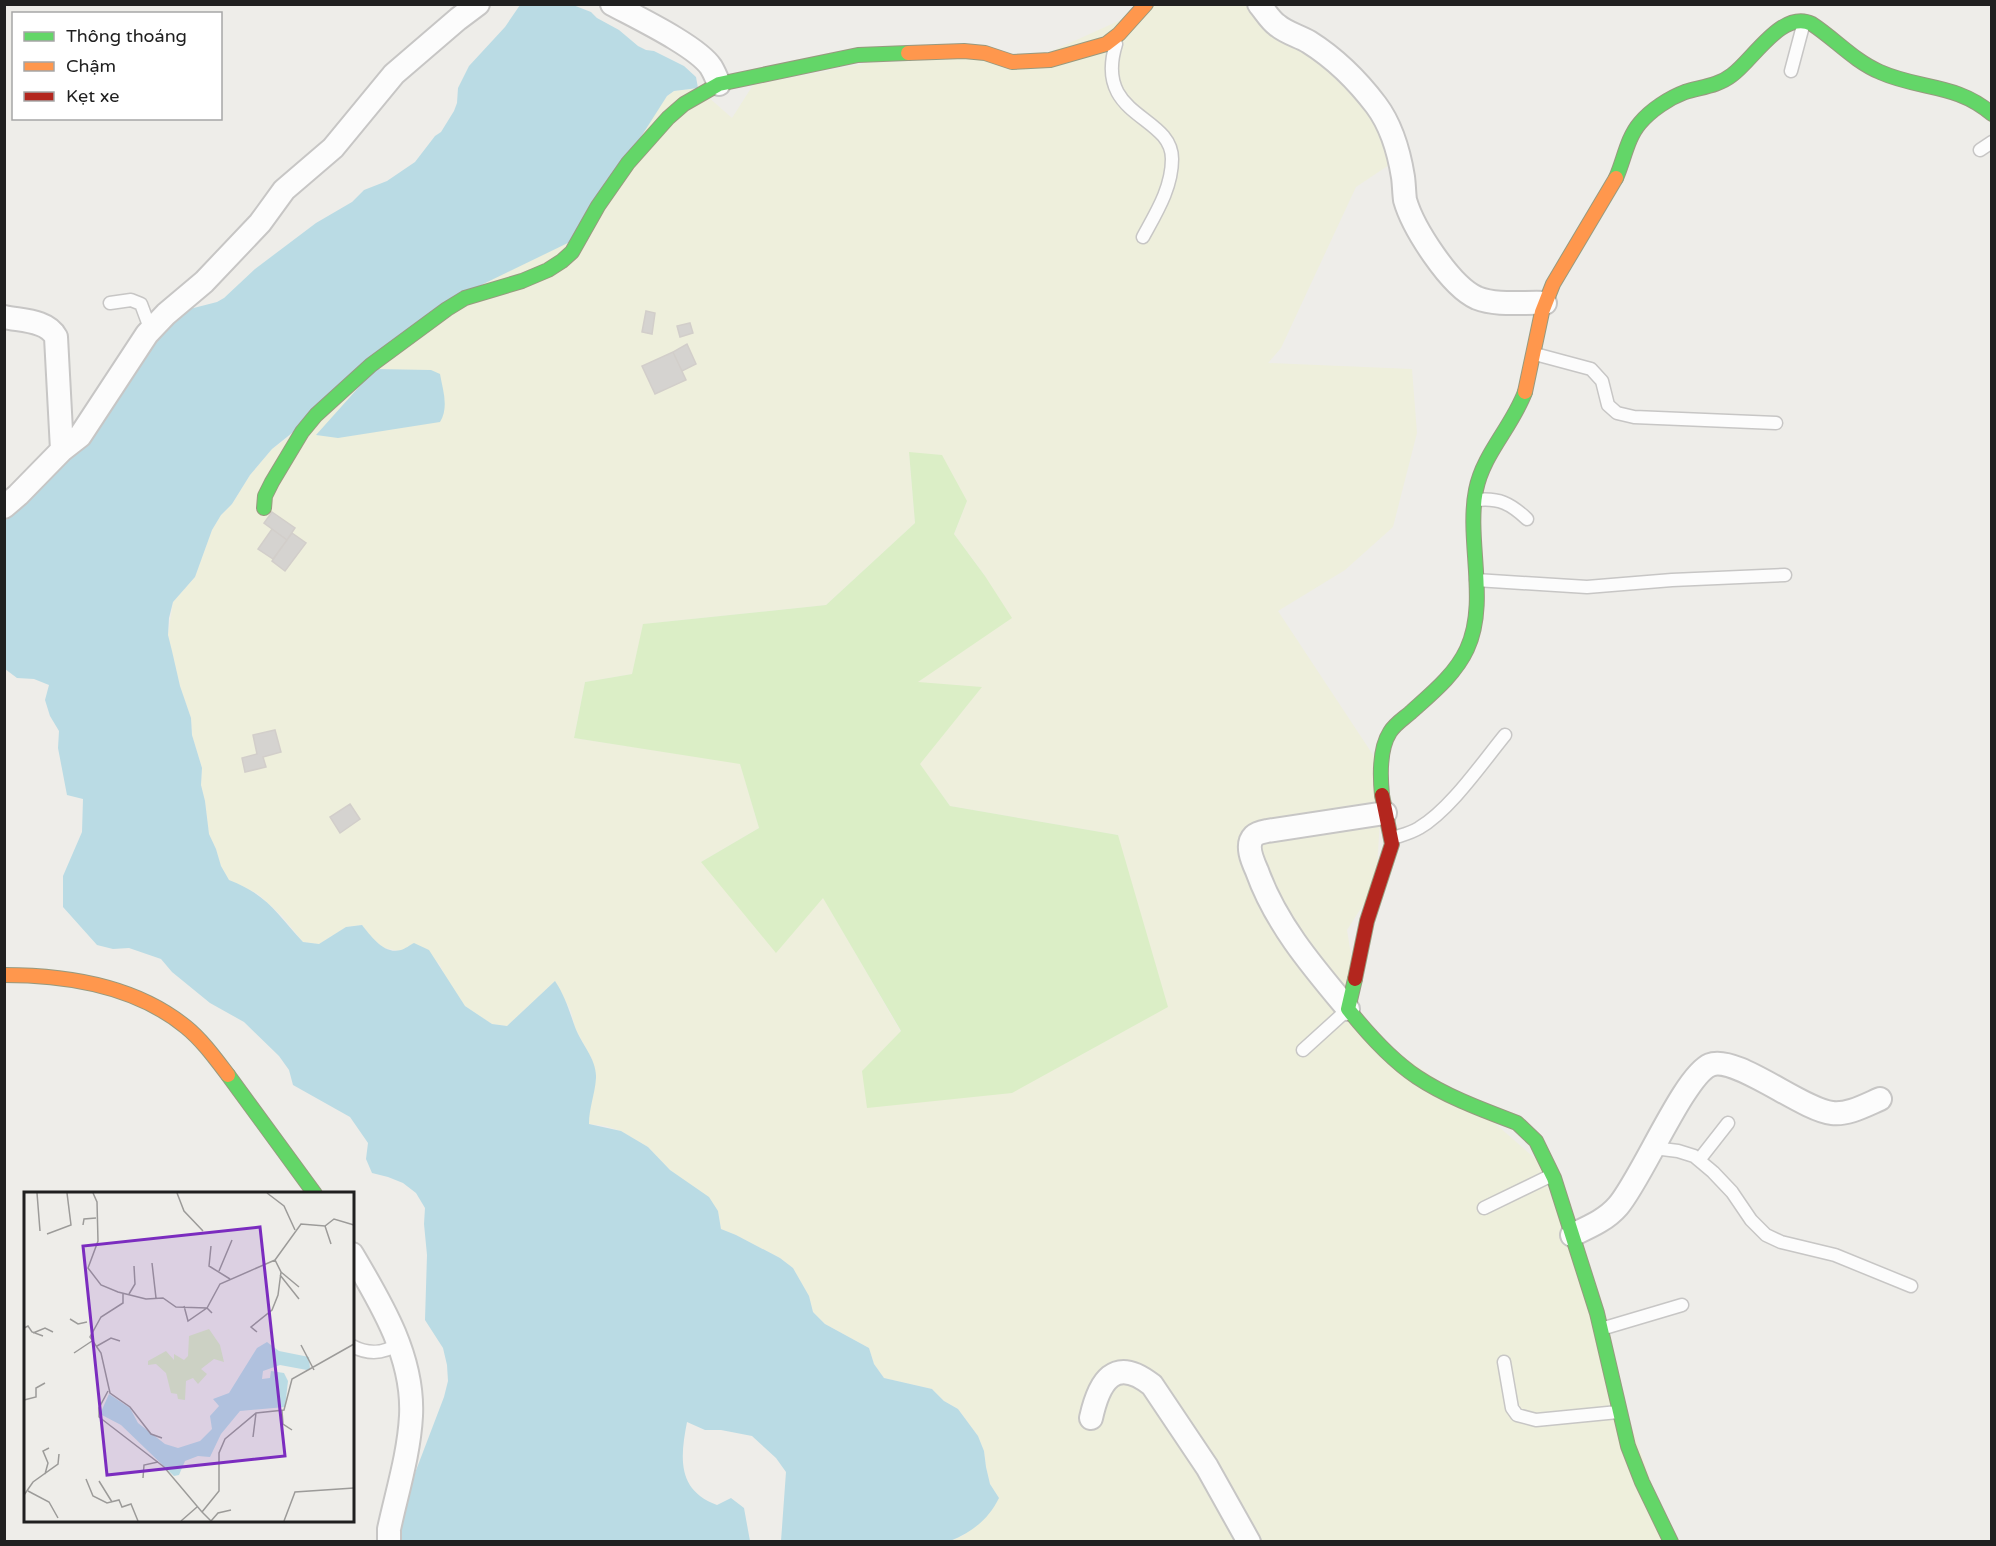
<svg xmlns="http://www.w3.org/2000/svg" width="1996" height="1546" font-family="'Varela Round',sans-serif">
  <rect width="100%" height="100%" fill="#eeede9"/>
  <path fill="#eeefdc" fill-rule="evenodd" d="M 1154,5 L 1256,5 L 1335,69 L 1370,111 L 1392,163 L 1356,187 L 1281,348 L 1268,363 L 1412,369 L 1417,433 L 1393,527 L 1345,570 L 1278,611 L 1383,770 L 1376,885 L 1347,930 L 1351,955 L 1349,1019 L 1474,1105 L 1539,1162 L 1672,1541 L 950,1541 L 964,1535 L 999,1498 L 990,1484 L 986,1467 L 984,1451 L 978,1436 L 958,1409 L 944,1401 L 932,1389 L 884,1378 L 874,1364 L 869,1348 L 825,1324 L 813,1312 L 809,1296 L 793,1268 L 780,1258 L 736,1235 L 721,1229 L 718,1211 L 695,1188 L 670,1170 L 648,1147 L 621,1131 L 606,1126 L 589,1124 L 589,1108 L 596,1076 L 592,1059 L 575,1028 L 571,1011 L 555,981 L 507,1026 L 492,1024 L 465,1006 L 446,978 L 439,963 L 400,951 L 384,948 L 372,938 L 362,925 L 346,927 L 319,944 L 303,942 L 282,916 L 258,894 L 229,880 L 221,866 L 216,849 L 209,834 L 205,801 L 201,785 L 202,768 L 192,735 L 191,718 L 180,686 L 168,635 L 173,602 L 195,577 L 212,530 L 221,515 L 232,504 L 250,475 L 272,449 L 286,439 L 656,111 L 667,96 L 674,91 L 698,88 L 732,118 L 753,85 L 867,63 L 1043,55 ZM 909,452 L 967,501 L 954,534 L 985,576 L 917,683 L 981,688 L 919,764 L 950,806 L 1118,835 L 862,1071 L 901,1032 L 823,897 L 701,862 L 759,828 L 740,763 L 574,738 L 585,682 L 632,674 L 644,624 L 826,605 L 915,523 Z"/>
  <path fill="#dbeec6" d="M 909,452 L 942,455 L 967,501 L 954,534 L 985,576 L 1012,618 L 918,682 L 982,687 L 920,764 L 950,806 L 1118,835 L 1168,1007 L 1012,1093 L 867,1108 L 862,1071 L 901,1031 L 823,898 L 776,953 L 701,862 L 759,828 L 740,764 L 574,738 L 585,682 L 632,674 L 643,624 L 826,605 L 915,523 Z"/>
  <path fill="#badbe4" d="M 520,5 L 573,5 L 591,12 L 597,18 L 619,30 L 638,46 L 646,50 L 654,51 L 684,66 L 696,77 L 698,88 L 674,91 L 667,96 L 576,239 L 471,290 L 272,449 L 250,475 L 232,504 L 221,515 L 212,530 L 195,577 L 173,602 L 169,618 L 168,635 L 172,651 L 180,686 L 191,718 L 192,735 L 202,768 L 201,785 L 205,801 L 209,834 L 216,849 L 221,866 L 229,880 C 268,895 276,913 303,942 L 319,944 L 346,927 L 362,925 C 371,936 384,955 401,950 C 405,949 410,945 414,943 L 429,950 L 465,1006 L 492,1024 L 507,1026 L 555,981 C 565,996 569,1010 575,1027 C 581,1044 597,1059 596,1078 C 595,1094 589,1108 589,1124 L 621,1131 L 648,1147 L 670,1170 L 709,1197 L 718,1211 L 721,1229 L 736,1235 L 780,1258 L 793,1268 L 809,1296 L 813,1312 L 825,1324 L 869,1348 L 874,1364 L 884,1378 L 932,1389 L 944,1401 L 958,1409 L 978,1436 L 984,1451 L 986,1467 L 990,1484 L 999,1498 C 988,1520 972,1532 950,1541 L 781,1541 L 786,1472 L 776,1458 L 752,1436 L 721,1430 L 705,1430 L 687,1422 C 680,1458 677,1490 717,1505 L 731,1498 L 744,1508 L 750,1541 L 401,1541 L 402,1520 L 415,1473 L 444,1397 L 448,1381 L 447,1365 L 443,1348 L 425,1320 L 427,1255 L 424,1224 L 425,1208 L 416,1193 L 403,1183 L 388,1177 L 372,1173 L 366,1159 L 368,1143 L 350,1117 L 293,1085 L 289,1070 L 279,1056 L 244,1022 L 210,1003 L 172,972 L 161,959 L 129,948 L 113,949 L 97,945 L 63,907 L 63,876 L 82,832 L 83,799 L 67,795 L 58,748 L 59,731 L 50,716 L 45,700 L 49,685 L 34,679 L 17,678 L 5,669 L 5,511 L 178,312 L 217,302 L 224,298 L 255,269 L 316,223 L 352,202 L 364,190 L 387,181 L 415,162 L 435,136 L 441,132 L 454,111 L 457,103 L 458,88 L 469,66 L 505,27 Z
    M 375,369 L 431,370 L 440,374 C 443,391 449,407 440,422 L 338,438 L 316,435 Z"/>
  <path fill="#d5d3d0" stroke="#d2ceca" stroke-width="1.5" d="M 646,311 L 655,313 L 652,334 L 642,332 Z
    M 690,323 L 693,333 L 680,337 L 677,326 Z
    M 687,344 L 696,364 L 682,371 L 673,352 Z
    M 673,352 L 686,380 L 655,394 L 642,366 Z
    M 272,512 L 295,528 L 287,540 L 264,523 Z
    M 272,529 L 287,540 L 273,559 L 258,549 Z
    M 292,533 L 306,543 L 285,571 L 272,561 Z
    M 275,730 L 281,752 L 263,757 L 266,767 L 245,772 L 242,758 L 257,754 L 253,735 Z
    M 350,804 L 360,819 L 340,833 L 330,817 Z"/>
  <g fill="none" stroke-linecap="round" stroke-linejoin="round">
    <defs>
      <path id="lane" d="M 1116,44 C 1093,118 1172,114 1172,159 C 1172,188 1156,213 1143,237
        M 1791,71 L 1804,22
        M 1980,150 L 1992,142
        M 110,303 L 131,300 L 141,304 L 151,331
        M 1535,354 L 1591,369 L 1602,381 L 1608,405 L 1617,413 L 1634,417 L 1776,423
        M 1477,500 C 1499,498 1510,503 1527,519
        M 1476,580 L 1587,587 L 1672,580 L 1785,575
        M 1393,838 C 1402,835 1411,833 1419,828 C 1450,810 1482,763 1505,735
        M 1303,1050 L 1346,1011
        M 1654,1148 L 1678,1151 L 1694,1156 L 1713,1172 L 1732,1192 L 1751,1220 L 1766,1235 L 1781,1242 L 1835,1255 L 1911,1286
        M 1699,1160 L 1728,1123
        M 1484,1208 L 1550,1176
        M 1601,1329 L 1682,1305
        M 352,1346 C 369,1355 384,1354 399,1343
        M 1504,1362 L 1512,1408 L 1517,1415 L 1536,1420 L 1618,1412"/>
      <path id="street" d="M 612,4 C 636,17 697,46 711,67 C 714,72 717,79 719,84
        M 1259,4 C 1265,11 1270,20 1277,25 C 1286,33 1299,36 1309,42 C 1336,59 1357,80 1376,105 C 1391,125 1399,152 1403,177 C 1404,184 1404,192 1405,200 C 1413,228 1450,286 1477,298 C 1497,306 1524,302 1545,303
        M 4,317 C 22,321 47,320 56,337 L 62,450
        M 4,507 L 18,495 L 62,450 L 80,436 L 147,334 L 166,314 L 204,282 L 260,223 L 284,190 L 333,148 L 394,74 L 458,19 L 478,4
        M 1348,1009 C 1312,966 1276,924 1257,871 C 1253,862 1245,845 1254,836 C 1257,833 1262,832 1267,831 L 1385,813
        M 1572,1235 C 1589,1227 1606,1220 1618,1206 C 1642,1178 1684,1076 1710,1065 C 1735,1054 1802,1110 1832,1113 C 1848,1115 1866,1105 1880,1099
        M 352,1254 C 381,1303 414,1357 411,1416 C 409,1454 397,1492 389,1529 L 389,1542
        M 1091,1418 C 1099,1382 1114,1355 1152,1385 L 1207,1467 L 1249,1542"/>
      <path id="fast" d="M 1616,178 C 1624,160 1627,138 1640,123 C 1651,110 1669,98 1685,92 C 1701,87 1718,86 1732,75 C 1753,60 1782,9 1812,24 C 1835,39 1854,61 1880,72 C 1920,90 1956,83 1992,114
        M 264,508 L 265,496 L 272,482 L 302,432 L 316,415 L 371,365 L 447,309 L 465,298 L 522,281 L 548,270 L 562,261 L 572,252 L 598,206 L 628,163 L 668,118 L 684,104 L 719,84 L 858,55 L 908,53
        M 1382,795 C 1380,775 1379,749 1390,732 C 1395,724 1403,719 1410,713 C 1431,694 1455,675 1467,649 C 1489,602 1466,540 1476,490 C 1483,454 1512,427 1525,392
        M 1355,979 L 1348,1009 C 1368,1034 1390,1059 1417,1077 C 1447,1097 1483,1110 1517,1123 L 1536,1141 L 1554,1178 L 1597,1313 L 1628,1446 L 1642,1482 L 1671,1542
        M 228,1075 L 315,1194"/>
      <path id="slow" d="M 908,53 L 964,51 L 985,53 L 1012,62 L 1050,60 L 1106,44 L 1119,34 L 1146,4
        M 1525,392 L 1542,312 L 1553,284 L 1616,178
        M 4,975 C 66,975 136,986 186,1027 C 202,1040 215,1058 228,1075"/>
      <path id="jam" d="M 1355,979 L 1367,921 L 1392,844 L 1382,795"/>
    </defs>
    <use href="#lane" stroke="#c7c6c5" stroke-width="15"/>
    <use href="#street" stroke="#c7c6c5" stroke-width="26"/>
    <use href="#fast" stroke="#979a7f" stroke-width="16"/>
    <use href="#slow" stroke="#979a7f" stroke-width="16"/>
    <use href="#jam" stroke="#979a7f" stroke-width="16"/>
    <use href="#lane" stroke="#fcfcfc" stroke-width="12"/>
    <use href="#street" stroke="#fcfcfc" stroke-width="22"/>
    <use href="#fast" stroke="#63d668" stroke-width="14"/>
    <use href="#slow" stroke="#ff974d" stroke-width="14"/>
    <use href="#jam" stroke="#b3261e" stroke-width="14"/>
  </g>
  <g transform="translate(24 1192)">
    <rect width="330" height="330" fill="#eeede9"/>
    <path d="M 185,137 L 196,153 L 200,170 L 190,167 L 177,177 L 183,182 L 174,192 L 169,186 L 162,189 L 161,208 L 154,207 L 153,202 L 147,201 L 142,181 L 132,172 L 124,173 L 124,169 L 142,159 L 150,168 L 150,162 L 160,168 L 164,164 L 165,144 Z" fill="#dbeec6"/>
    <path d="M 243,150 L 255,159 L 285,165 L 286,177 L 283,178 L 256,173 L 239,179 L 238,187 L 246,186 L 247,179 L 260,181 L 264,189 L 261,215 L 216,219 L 197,242 L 186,265 L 174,264 L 161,269 L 155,283 L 150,284 L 97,233 L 76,222 L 85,202 L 106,216 L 114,231 L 141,252 L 154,256 L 176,249 L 188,237 L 186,224 L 195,214 L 189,207 L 205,201 L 233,156 Z" fill="#badbe4"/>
    <path fill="none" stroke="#9c9b99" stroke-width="1.5" d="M 13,1 L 16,39M 69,1 L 73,10 L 74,49 L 64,76 L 77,93 L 94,100 L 122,107 L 139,106 L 152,115 L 183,116 L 196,92 L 251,68 L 257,80 L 254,103 L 248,118 L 227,135 L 233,140M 153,1 L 160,19 L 179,39M 243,1 L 260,14 L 271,38M 59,33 L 60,27 L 72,26M 301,34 L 307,52M 23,42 L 47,33 L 43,1M 187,54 L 185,74 L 206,87M 251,68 L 277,32 L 301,34 L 310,27 L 330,33M 128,71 L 132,106M 195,79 L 208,48M 257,80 L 275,95M 256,83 L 275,107M 99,102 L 99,111 L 77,125 L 66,145 L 77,161 L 86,201 L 106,215 L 127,242 L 138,246M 105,102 L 111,92 L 110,74M 160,114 L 164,129 L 183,116 L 188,121M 46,127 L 54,132 L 63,130M 0,136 L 4,134 L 8,140 L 19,144M 9,141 L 21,136 L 29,140M 277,153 L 290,178M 73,154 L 87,146 L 96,149M 50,161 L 68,149M 84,199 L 75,216 L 75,225 L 140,275 L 178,320M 0,208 L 12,205 L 12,196 L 21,191M 258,219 L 259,232 L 268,238M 229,245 L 232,221M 21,282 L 24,271 L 19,259 L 25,256M 119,286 L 120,273 L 134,270M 62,287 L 69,304 L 83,311 L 95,308 L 98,315 L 107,312 L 114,329M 75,289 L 88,310M 4,299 L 25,310 L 34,326M 0,303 L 9,290 L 34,272 L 35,262M 157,329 L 173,315M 187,329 L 178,320 L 195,299 L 195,261 L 201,247 L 232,221 L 260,218 L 268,187 L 330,152M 187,329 L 194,321 L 207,318M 260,329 L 271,300 L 330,296"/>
    <path fill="#7b2cbf" fill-opacity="0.15" stroke="#7b2cbf" stroke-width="3" d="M 236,35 L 261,264 L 83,283 L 59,54 Z"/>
    <rect width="330" height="330" fill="none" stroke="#202020" stroke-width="3"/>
  </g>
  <rect width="1996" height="1546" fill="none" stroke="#202020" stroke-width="12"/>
  <rect x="12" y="12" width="210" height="108" fill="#ffffff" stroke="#a6a6a6" stroke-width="1.5"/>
  <rect x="24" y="32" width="30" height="9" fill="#63d668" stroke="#a6a6a6" stroke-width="1.5"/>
  <text x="66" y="42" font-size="18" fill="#202020">Thông thoáng</text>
  <rect x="24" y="62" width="30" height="9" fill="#ff974d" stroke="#a6a6a6" stroke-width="1.5"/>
  <text x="66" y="72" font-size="18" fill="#202020">Chậm</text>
  <rect x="24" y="92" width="30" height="9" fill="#b3261e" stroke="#a6a6a6" stroke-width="1.5"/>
  <text x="66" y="102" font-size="18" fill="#202020">Kẹt xe</text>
</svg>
